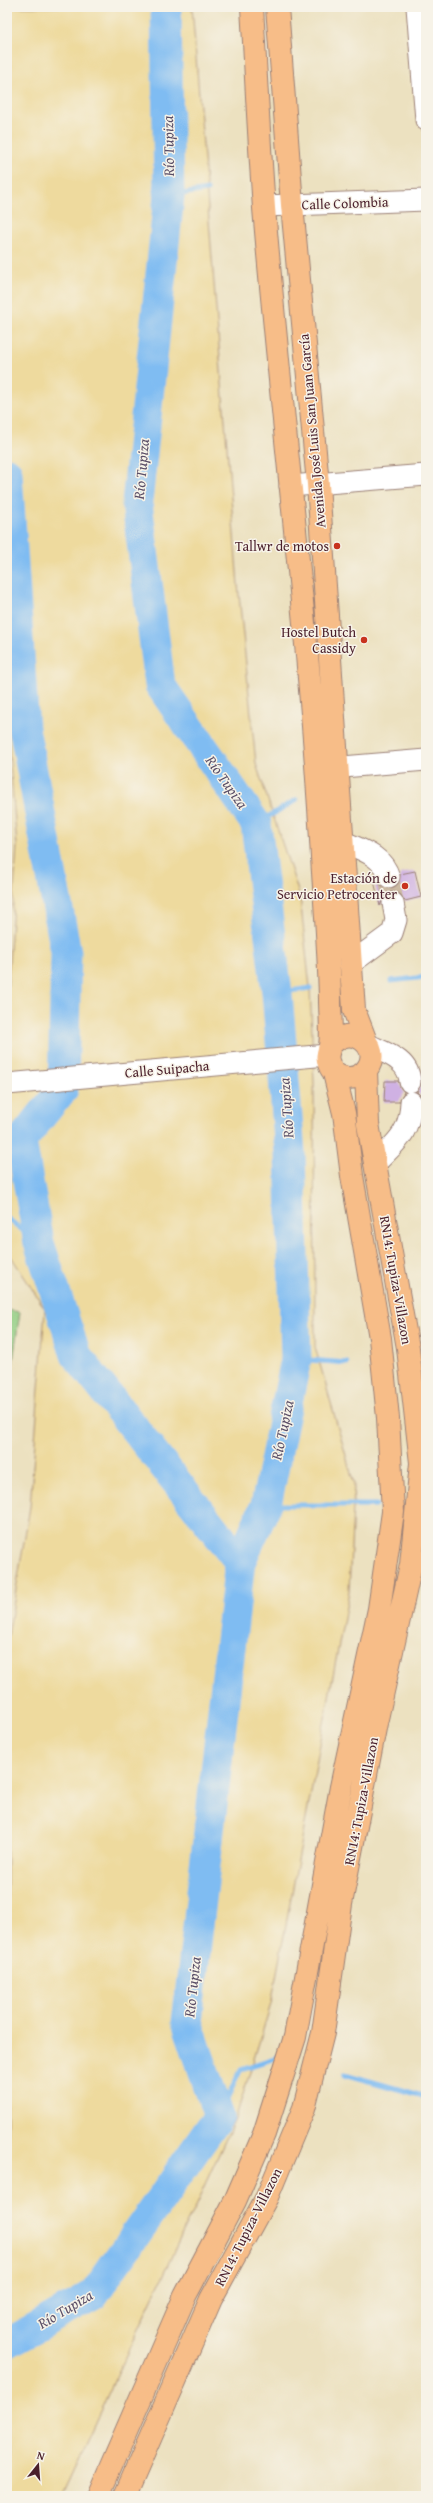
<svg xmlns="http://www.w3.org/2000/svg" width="433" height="2503" font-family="'Gentium Book Plus',serif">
  <rect width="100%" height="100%" fill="#f7f3e8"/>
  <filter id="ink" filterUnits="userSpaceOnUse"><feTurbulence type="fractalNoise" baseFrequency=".025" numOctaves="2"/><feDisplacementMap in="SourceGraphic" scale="8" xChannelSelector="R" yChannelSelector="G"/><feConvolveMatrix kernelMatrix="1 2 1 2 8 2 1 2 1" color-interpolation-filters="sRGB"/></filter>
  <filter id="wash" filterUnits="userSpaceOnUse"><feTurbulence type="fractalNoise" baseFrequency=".012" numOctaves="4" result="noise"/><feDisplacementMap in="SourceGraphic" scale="16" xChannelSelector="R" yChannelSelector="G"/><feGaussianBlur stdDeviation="0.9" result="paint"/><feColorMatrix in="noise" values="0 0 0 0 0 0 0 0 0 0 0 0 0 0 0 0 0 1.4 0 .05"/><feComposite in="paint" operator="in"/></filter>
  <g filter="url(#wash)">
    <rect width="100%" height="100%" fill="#ece1c0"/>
    <path fill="#93ce83" stroke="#6e7657" d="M 7,1310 L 20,1312 L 7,1403 Z"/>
    <path fill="#eeda9e" stroke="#9c7c64" d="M 7,7 L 192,7 L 238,585 L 256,764 L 300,897 L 310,988 L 314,1083 L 315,1347 L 354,1484 L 349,1591 L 271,2004 L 236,2117 L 61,2496 L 7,2496 L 7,1642 L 30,1507 L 45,1309 L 7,1250 L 7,994 L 17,846 L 7,725 Z"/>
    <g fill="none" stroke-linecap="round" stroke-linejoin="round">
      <path stroke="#7fbcf2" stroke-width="5" d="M 169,196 L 207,190
        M 256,824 L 296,800
        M 391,981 L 426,977
        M 277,993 L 310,988
        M 7,1218 L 39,1243
        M 296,1359 L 347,1363
        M 266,1505 L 376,1505
        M 345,2074 L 426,2097
        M 219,2116 L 241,2069 L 278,2057"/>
      <path stroke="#7fbcf2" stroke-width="31" d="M 166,7 L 169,196 L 137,503 L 160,685 L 256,824 L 277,993 L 290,1153 L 296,1359 L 266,1505 L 240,1562
        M 7,473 L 24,728 L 66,952 L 63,1089 L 21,1141 L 39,1243 L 76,1355 L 240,1562 L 187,2022 L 219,2116 L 93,2295 L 7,2343"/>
    </g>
    <g id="blocks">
      <path fill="#cfb1e3" d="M 415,871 L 421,897 L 405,901 L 397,892 L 391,891 L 385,894 L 380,906 L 374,881 L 377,880 L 381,886 L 387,889 L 393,888 L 399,884 L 400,874 Z
        M 385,1081 L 398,1081 L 404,1092 L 399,1102 L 384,1102 Z
        M 422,1082 L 426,1082 L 426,1103 L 423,1103 L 422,1097 L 417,1092 Z"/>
    </g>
  </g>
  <g filter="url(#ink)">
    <use href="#blocks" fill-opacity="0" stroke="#9b8076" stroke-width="1"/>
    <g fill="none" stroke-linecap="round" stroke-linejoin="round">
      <path stroke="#ccbaa2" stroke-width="21" stroke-dasharray="21 10" stroke-linecap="butt" d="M 389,877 L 393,903"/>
      <defs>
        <path id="minor" d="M 417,7 L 426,120
          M 264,206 L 426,200
          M 290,486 L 426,475
          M 319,769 L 426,760
          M 344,842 C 362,850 383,856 389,877
          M 350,964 L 392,933 L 396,920 L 393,903
          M 367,1044 C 385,1053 409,1059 410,1082
          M 7,1084 L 327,1055
          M 375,1164 C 396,1142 410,1134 411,1102"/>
        <path id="highway" d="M 252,7 C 256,74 259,141 264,208 C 282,424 310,640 322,857 C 325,904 329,952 330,999 C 330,1014 332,1032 330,1046 C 328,1053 326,1057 329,1064 C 334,1080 356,1083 367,1069 C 384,1046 349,1021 330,1046
          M 277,7 L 292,205 L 318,484 L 354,1010 L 367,1044
          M 98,2496 L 185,2296 L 235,2201 L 264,2134 L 295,2037 L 341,1787 L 379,1609 L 393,1512 L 388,1418 L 380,1338 L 352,1176 L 344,1113 L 334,1073
          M 125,2496 L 211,2299 L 267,2197 L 304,2108 L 323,2033 L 341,1904 L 376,1723 L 411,1565 L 421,1463 L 408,1348 L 368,1124 L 366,1070"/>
      </defs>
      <use href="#minor" stroke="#9b8076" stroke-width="23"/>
      <use href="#highway" stroke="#9b8076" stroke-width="24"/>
      <use href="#minor" stroke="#fff" stroke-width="21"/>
      <use href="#highway" stroke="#f7bd88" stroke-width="22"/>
    </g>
  </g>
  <g fill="#c8321e" stroke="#f7f3e8" stroke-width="1.5">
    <circle cx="337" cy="546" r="4"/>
    <circle cx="364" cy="640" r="4"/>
    <circle cx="405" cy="886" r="4"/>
  </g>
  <g text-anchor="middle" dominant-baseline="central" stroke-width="3" stroke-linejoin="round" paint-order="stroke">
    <g font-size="14" fill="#4a1f2b" stroke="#f7f3e8">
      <text transform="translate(345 203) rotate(-2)">Calle Colombia</text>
      <text transform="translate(312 431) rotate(-95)">Avenida José Luis San Juan García</text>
      <text transform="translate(167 1069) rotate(-5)">Calle Suipacha</text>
      <text transform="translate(396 1280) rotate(80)">RN14: Tupiza-Villazon</text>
      <text transform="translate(361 1801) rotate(-79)">RN14: Tupiza-Villazon</text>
      <text transform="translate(248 2227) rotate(-63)">RN14: Tupiza-Villazon</text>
    </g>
    <g font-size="14" fill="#4a1f2b" stroke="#f7f3e8" text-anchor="end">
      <text x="329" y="546">Tallwr de motos</text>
      <text x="356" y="632">Hostel Butch<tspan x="356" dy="16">Cassidy</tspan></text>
      <text x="397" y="878">Estación de<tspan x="397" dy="16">Servicio Petrocenter</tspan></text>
    </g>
    <g font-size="15" font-style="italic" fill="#5a4e67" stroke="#f7f3e8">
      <text transform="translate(168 146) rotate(-91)">Río Tupiza</text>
      <text transform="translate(141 469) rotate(-85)">Río Tupiza</text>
      <text transform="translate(227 782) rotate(55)">Río Tupiza</text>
      <text transform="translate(286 1108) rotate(-94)">Río Tupiza</text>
      <text transform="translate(282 1430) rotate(-78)">Río Tupiza</text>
      <text transform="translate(192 1987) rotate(-84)">Río Tupiza</text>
      <text transform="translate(65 2309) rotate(-31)">Río Tupiza</text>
    </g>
  </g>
  <rect width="433" height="2503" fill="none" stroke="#f7f3e8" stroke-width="24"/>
  <g transform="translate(38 2465) rotate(17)" stroke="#f7f3e8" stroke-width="3" paint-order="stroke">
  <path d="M0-3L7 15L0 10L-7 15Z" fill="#4a1f2b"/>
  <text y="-6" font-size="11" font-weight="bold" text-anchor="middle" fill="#4a1f2b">N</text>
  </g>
</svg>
